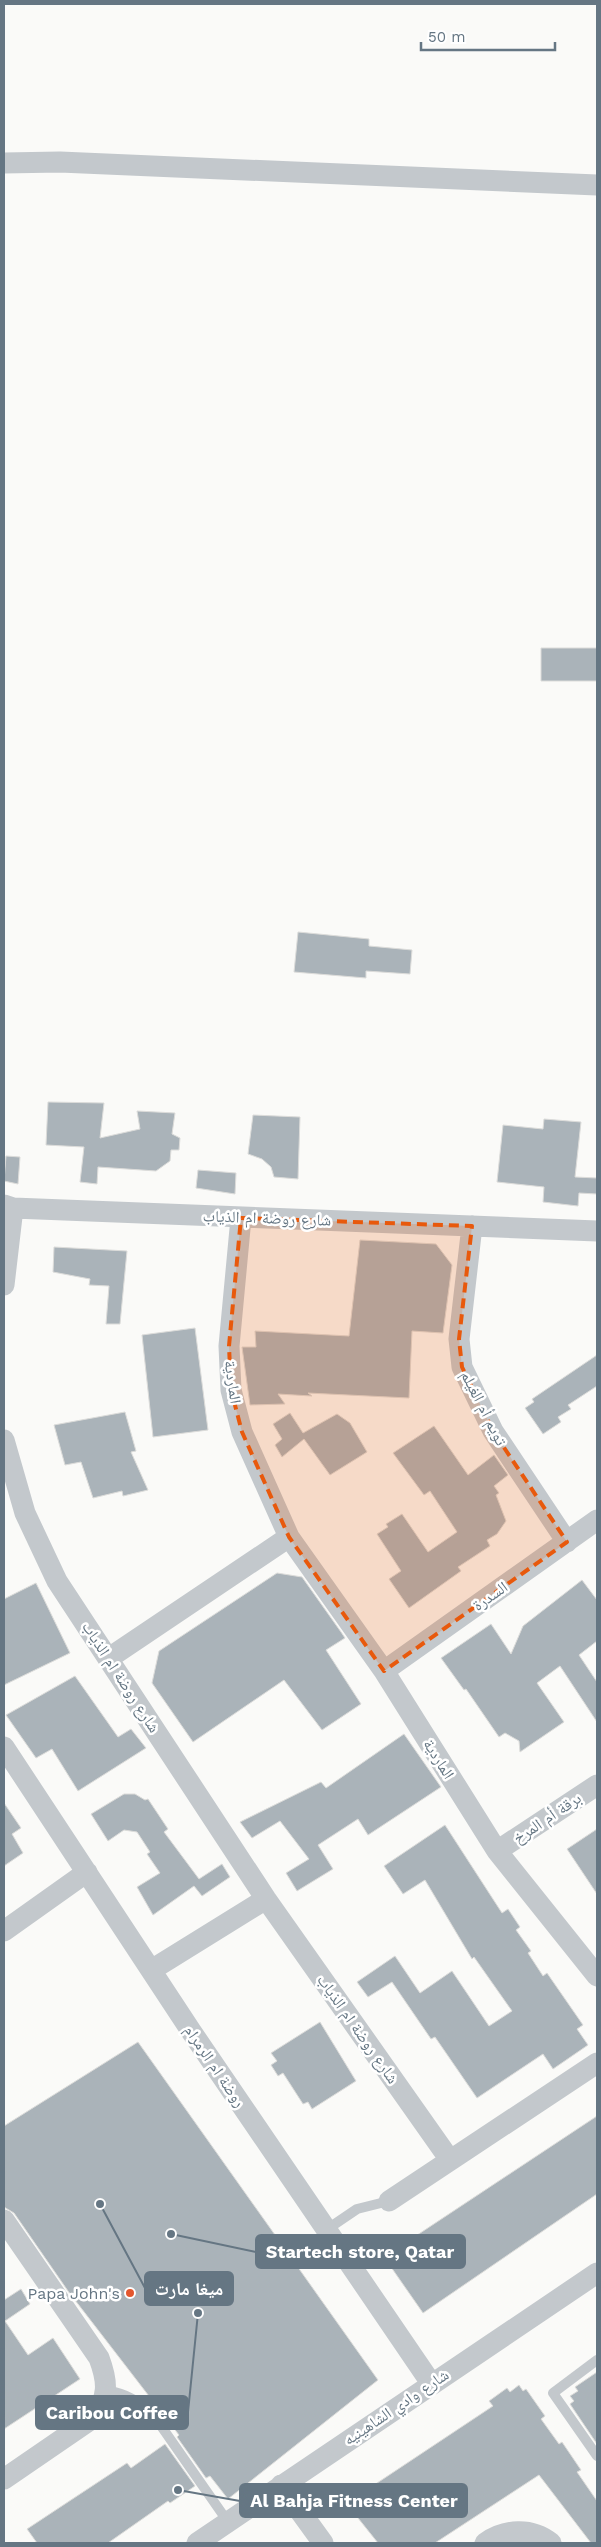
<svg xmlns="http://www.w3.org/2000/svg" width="601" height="2547" font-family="'Work Sans','Noto Naskh Arabic',sans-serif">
  <rect width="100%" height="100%" fill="#fafaf8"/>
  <path fill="#aab3b9" stroke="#dcdcda" d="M 541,648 L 597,648 L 597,681 L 541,681 Z
    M 298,932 L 369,939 L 369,946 L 412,950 L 410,974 L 366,971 L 366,978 L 294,972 Z
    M 48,1102 L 104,1103 L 100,1138 L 140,1129 L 137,1111 L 175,1113 L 172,1134 L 180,1138 L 179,1150 L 171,1150 L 170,1161 L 156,1171 L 98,1167 L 97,1184 L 80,1182 L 84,1147 L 46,1145 Z
    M 253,1115 L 300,1117 L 298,1179 L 274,1177 L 271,1167 L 262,1159 L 248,1154 Z
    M 544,1119 L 581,1122 L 575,1177 L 597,1178 L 597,1194 L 579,1193 L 578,1206 L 543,1202 L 544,1187 L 497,1182 L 503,1125 L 543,1129 Z
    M 6,1156 L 20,1157 L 18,1184 L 4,1181 Z
    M 198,1170 L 236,1173 L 235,1194 L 196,1188 Z
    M 360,1240 L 436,1244 L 452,1265 L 443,1333 L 412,1331 L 409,1398 L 308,1393 L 312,1396 L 278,1394 L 285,1404 L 250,1405 L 242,1347 L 256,1347 L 255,1331 L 349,1336 Z
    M 54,1247 L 127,1251 L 120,1324 L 106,1324 L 109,1286 L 89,1285 L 90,1279 L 53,1272 Z
    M 195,1328 L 208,1430 L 153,1437 L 142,1335 Z
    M 597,1355 L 597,1386 L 568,1405 L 571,1409 L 558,1417 L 561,1422 L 543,1434 L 525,1408 L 534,1402 L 532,1399 Z
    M 125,1412 L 136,1451 L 131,1452 L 148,1490 L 123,1496 L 122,1491 L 93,1498 L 81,1462 L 65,1465 L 54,1425 Z
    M 290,1413 L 303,1433 L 337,1414 L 350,1423 L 367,1452 L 330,1475 L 304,1439 L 282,1457 L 275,1445 L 282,1439 L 273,1424 Z
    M 434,1426 L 468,1475 L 494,1455 L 508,1475 L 494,1486 L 499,1493 L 496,1495 L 506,1521 L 497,1534 L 487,1540 L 490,1546 L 458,1567 L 461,1571 L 409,1608 L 389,1579 L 401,1571 L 377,1534 L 388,1527 L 386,1524 L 402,1514 L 428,1552 L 457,1532 L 430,1491 L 424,1495 L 393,1453 Z
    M 277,1573 L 302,1577 L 341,1632 L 345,1638 L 326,1650 L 361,1704 L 322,1730 L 284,1680 L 193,1742 L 152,1683 L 159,1651 Z
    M 582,1580 L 597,1600 L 597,1641 L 579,1655 L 597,1682 L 597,1722 L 560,1666 L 537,1683 L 564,1722 L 520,1752 L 519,1741 L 505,1733 L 499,1737 L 466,1689 L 464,1690 L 441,1658 L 491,1624 L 511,1654 L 523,1626 Z
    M 36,1583 L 70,1653 L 4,1685 L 4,1599 Z
    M 75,1676 L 118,1737 L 131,1729 L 146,1748 L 78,1791 L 52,1749 L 36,1758 L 6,1715 Z
    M 404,1734 L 441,1787 L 368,1835 L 358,1819 L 318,1845 L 333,1869 L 297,1891 L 286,1873 L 309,1859 L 280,1821 L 252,1838 L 240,1822 L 321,1782 L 326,1788 Z
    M 124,1794 L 135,1794 L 145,1800 L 148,1799 L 168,1829 L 164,1832 L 199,1879 L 222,1864 L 230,1877 L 202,1896 L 194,1886 L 153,1915 L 137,1887 L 160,1873 L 147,1854 L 150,1852 L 137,1832 L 124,1830 L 108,1841 L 91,1814 Z
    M 4,1803 L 21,1828 L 12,1834 L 23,1853 L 4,1866 Z
    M 445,1825 L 502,1913 L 508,1909 L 520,1927 L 516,1930 L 531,1951 L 528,1953 L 543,1976 L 547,1973 L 583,2025 L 577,2029 L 588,2045 L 553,2069 L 543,2054 L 477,2098 L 435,2037 L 431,2039 L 392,1982 L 368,1997 L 357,1982 L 395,1956 L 420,1993 L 452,1971 L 489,2026 L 512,2011 L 474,1957 L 472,1959 L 425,1880 L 403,1894 L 384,1866 Z
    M 597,1829 L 597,1894 L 567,1849 Z
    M 320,2022 L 356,2081 L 312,2109 L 308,2102 L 303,2104 L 283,2073 L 278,2076 L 271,2065 L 277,2061 L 271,2053 Z
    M 138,2042 L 378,2380 L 228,2499 L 210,2476 L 206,2478 L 177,2437 L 179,2435 L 68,2291 L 14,2213 L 4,2207 L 4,2126 Z
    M 597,2116 L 597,2194 L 423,2313 L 384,2257 Z
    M 21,2289 L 30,2304 L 5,2321 L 28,2355 L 53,2338 L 80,2379 L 4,2429 L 4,2300 Z
    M 597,2372 L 597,2444 L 570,2404 L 574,2401 L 570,2396 L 578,2391 L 575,2387 Z
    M 519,2385 L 523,2391 L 526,2389 L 545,2416 L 541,2419 L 559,2444 L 562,2442 L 581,2470 L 577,2472 L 597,2501 L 597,2543 L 591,2543 L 539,2475 L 435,2543 L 378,2543 L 358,2518 L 363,2514 L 353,2499 L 493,2406 L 489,2401 L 507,2388 L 510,2392 Z
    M 165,2444 L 195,2486 L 170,2503 L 168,2501 L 108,2543 L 37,2543 L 27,2529 L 127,2463 L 131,2468 Z"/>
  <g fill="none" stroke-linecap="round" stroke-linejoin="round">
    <path stroke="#c3c8cc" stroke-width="10" d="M 326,2230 L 357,2209 L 389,2201
      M 597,2360 L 553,2393 L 597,2456
      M 106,2390 C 125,2394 138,2400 152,2413 L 228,2522"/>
    <path stroke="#c3c8cc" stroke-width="21" d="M 4,163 L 60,162 L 597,185
      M 4,1205 L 13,1208 L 597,1231
      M 241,1218 L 229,1346 L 231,1390 L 242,1432 L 289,1537 L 384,1671 L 497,1851 L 597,1976
      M 472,1226 L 459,1339 L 462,1367 L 493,1431 L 567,1542
      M 4,1285 L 13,1208
      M 4,1440 L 25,1513 L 57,1581 L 266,1899 L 450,2160
      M 109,1658 L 289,1537
      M 384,1671 L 597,1520
      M 4,1747 L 191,2031 L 431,2383
      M 497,1851 L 597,1785
      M 4,1931 L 87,1872
      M 153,1969 L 266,1899
      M 389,2201 L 597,2063
      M 4,2220 L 99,2358 C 108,2382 109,2397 93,2418 L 4,2479
      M 281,2485 L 323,2543
      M 197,2543 L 597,2273
      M 485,2543 C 505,2529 531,2527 551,2543"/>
  </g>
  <path fill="#e8590c" fill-opacity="0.2" stroke="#e8590c" stroke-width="4" stroke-dasharray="10 6" stroke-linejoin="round" d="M 241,1218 L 472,1226 L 459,1339 L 462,1367 L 493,1431 L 567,1542 L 384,1671 L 289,1537 L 242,1432 L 231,1390 L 229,1346 Z"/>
  <circle fill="#e4572e" stroke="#fff" stroke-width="2" cx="130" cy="2293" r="5"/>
  <g text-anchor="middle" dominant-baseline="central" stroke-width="5" stroke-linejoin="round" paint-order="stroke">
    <g font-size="16" fill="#657683" stroke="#fff">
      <text transform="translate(267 1218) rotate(2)">شارع روضة ام الذياب</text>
      <text transform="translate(233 1382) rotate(82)">الماردية</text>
      <text transform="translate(484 1408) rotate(63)">تويم أم الغيلم</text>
      <text transform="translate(490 1596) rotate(-35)">السدرة</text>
      <text transform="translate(121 1677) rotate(57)">شارع روضة ام الذياب</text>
      <text transform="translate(439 1759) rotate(58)">الماردية</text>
      <text transform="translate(547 1818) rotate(-34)">برقة أم المرخ</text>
      <text transform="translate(358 2029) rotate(55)">شارع روضة ام الذياب</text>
      <text transform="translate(215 2066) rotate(56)">روضة ام الرمرام</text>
      <text transform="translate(396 2407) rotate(-34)">شارع وادي الشاهينيه</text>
    </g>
    <g font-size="16" fill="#657683" stroke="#fff" text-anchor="end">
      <text x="120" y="2293">Papa John's</text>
    </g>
  </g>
  <path fill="none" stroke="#657683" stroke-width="2" d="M171 2234L256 2252M100 2204L145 2288M198 2313L188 2412M178 2490L240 2501"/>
  <g fill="#657683" stroke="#fff" stroke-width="2">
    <circle cx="171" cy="2234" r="5"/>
    <circle cx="100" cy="2204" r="5"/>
    <circle cx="198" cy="2313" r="5"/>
    <circle cx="178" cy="2490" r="5"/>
  </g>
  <g fill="#657683" stroke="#657683" stroke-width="2">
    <rect x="256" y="2235" width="209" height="33" rx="5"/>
    <rect x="145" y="2272" width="88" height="33" rx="5"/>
    <rect x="36" y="2396" width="152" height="33" rx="5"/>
    <rect x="240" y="2484" width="227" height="33" rx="5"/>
  </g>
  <g font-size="18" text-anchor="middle" font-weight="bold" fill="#fff">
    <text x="360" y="2258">Startech store, Qatar</text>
    <text x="189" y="2295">ميغا مارت</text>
    <text x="112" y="2419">Caribou Coffee</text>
    <text x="354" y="2507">Al Bahja Fitness Center</text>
  </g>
  <rect width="601" height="2547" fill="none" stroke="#657683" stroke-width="10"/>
  <path d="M421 42v8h134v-8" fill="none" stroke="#657683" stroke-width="2.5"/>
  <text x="428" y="42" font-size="15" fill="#657683" stroke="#ffffff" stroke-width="4" paint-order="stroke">50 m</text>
</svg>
